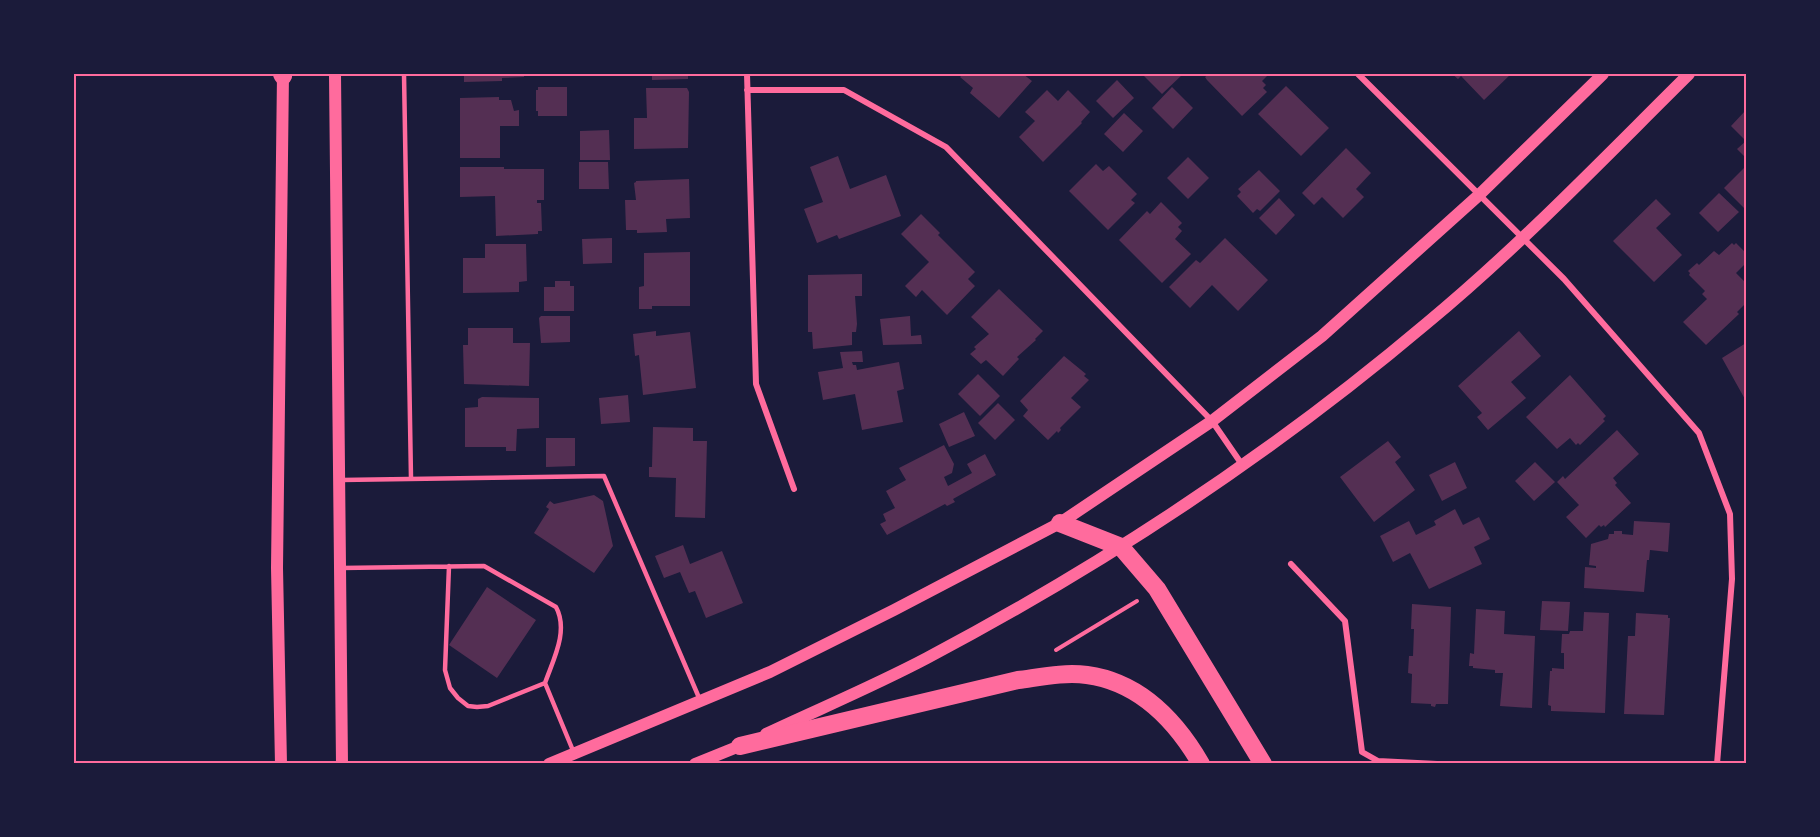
<svg xmlns="http://www.w3.org/2000/svg" width="1820" height="837" font-family="'Sofia Sans Condensed',sans-serif">
  <rect width="100%" height="100%" fill="#1b1b3a"/>
  <path fill="#542f53" d="M 464,74 L 524,74 L 524,77 L 502,78 L 502,81 L 464,82 Z
    M 652,74 L 688,74 L 688,79 L 652,80 Z
    M 963,74 L 1023,74 L 1032,81 L 999,118 L 970,93 L 973,88 L 960,77 Z
    M 1145,74 L 1183,74 L 1162,94 L 1143,75 Z
    M 1209,74 L 1269,74 L 1262,81 L 1266,85 L 1263,88 L 1267,92 L 1242,116 L 1207,80 L 1205,77 Z
    M 1452,74 L 1511,74 L 1484,100 L 1461,76 L 1458,79 Z
    M 1117,80 L 1134,98 L 1113,118 L 1096,101 Z
    M 1286,86 L 1329,128 L 1301,156 L 1258,114 Z
    M 538,87 L 567,87 L 567,116 L 538,116 L 538,111 L 536,111 L 536,90 L 538,90 Z
    M 1172,87 L 1193,108 L 1173,129 L 1152,108 Z
    M 646,88 L 687,88 L 689,92 L 688,148 L 634,149 L 634,118 L 647,118 Z
    M 1047,90 L 1058,101 L 1068,90 L 1090,112 L 1081,122 L 1082,123 L 1043,162 L 1019,137 L 1035,121 L 1025,112 Z
    M 499,97 L 499,100 L 511,100 L 514,111 L 519,110 L 519,126 L 500,126 L 500,158 L 460,158 L 460,98 Z
    M 1746,110 L 1746,158 L 1737,149 L 1746,141 L 1731,126 Z
    M 1124,113 L 1143,131 L 1123,152 L 1104,134 Z
    M 609,130 L 610,160 L 580,160 L 580,131 Z
    M 1346,148 L 1371,173 L 1356,189 L 1364,197 L 1343,218 L 1322,197 L 1314,205 L 1302,193 Z
    M 838,156 L 850,189 L 886,175 L 901,216 L 839,239 L 837,235 L 817,243 L 804,209 L 823,202 L 810,167 Z
    M 1188,157 L 1209,178 L 1188,199 L 1167,178 Z
    M 579,162 L 608,162 L 609,189 L 579,189 Z
    M 1096,164 L 1103,171 L 1109,166 L 1137,194 L 1131,200 L 1135,203 L 1108,230 L 1069,191 Z
    M 460,167 L 504,167 L 504,169 L 544,169 L 544,200 L 537,200 L 537,203 L 541,203 L 542,231 L 538,231 L 538,234 L 496,236 L 495,196 L 460,197 Z
    M 1745,167 L 1746,169 L 1746,207 L 1745,209 L 1724,188 Z
    M 1259,170 L 1280,191 L 1260,211 L 1257,209 L 1253,213 L 1237,196 L 1241,192 L 1238,189 Z
    M 689,179 L 690,218 L 666,219 L 667,232 L 637,233 L 637,230 L 626,230 L 625,200 L 636,200 L 634,183 L 636,182 L 636,181 Z
    M 1719,193 L 1739,212 L 1718,232 L 1699,213 Z
    M 1279,198 L 1295,215 L 1276,235 L 1259,218 Z
    M 1656,199 L 1671,214 L 1656,228 L 1682,255 L 1654,282 L 1613,241 Z
    M 1161,202 L 1182,223 L 1178,227 L 1182,231 L 1175,239 L 1191,254 L 1162,283 L 1119,240 L 1147,211 L 1150,214 Z
    M 921,214 L 940,233 L 938,235 L 975,272 L 968,279 L 975,286 L 947,315 L 922,290 L 916,297 L 905,286 L 929,262 L 901,234 Z
    M 612,238 L 612,263 L 583,264 L 582,239 Z
    M 1225,238 L 1268,280 L 1238,311 L 1212,285 L 1190,308 L 1169,287 L 1196,260 L 1200,263 Z
    M 1732,243 L 1734,245 L 1736,243 L 1746,253 L 1746,263 L 1736,273 L 1746,283 L 1746,303 L 1737,312 L 1739,314 L 1706,345 L 1683,322 L 1707,299 L 1702,294 L 1705,291 L 1689,275 L 1690,273 L 1688,271 L 1697,263 L 1699,265 L 1714,251 L 1719,255 Z
    M 485,244 L 526,244 L 527,281 L 519,282 L 519,292 L 463,293 L 463,258 L 485,258 Z
    M 690,252 L 690,306 L 652,306 L 652,309 L 639,309 L 639,287 L 644,286 L 644,253 Z
    M 862,274 L 862,296 L 855,296 L 857,324 L 856,332 L 852,332 L 852,345 L 813,349 L 812,332 L 808,332 L 808,275 Z
    M 555,281 L 570,281 L 570,286 L 574,286 L 574,311 L 544,311 L 544,287 L 555,287 Z
    M 999,289 L 1043,331 L 1035,339 L 1036,340 L 1017,357 L 1019,359 L 1003,376 L 986,360 L 981,364 L 970,354 L 976,349 L 974,347 L 989,334 L 971,317 Z
    M 541,316 L 570,316 L 570,342 L 541,343 L 539,318 Z
    M 910,316 L 911,336 L 921,335 L 922,344 L 883,345 L 880,319 Z
    M 468,328 L 513,328 L 513,343 L 530,343 L 529,386 L 464,384 L 463,345 L 468,345 Z
    M 656,331 L 656,336 L 690,332 L 696,388 L 643,395 L 639,355 L 635,356 L 633,334 Z
    M 1519,331 L 1541,356 L 1511,382 L 1526,398 L 1488,430 L 1477,417 L 1482,413 L 1458,386 Z
    M 1746,343 L 1746,401 L 1722,358 Z
    M 862,351 L 863,362 L 852,362 L 853,365 L 856,365 L 857,370 L 899,362 L 904,389 L 897,391 L 903,422 L 862,430 L 855,394 L 823,400 L 818,372 L 843,368 L 840,352 Z
    M 1064,356 L 1086,374 L 1084,376 L 1089,380 L 1071,398 L 1081,407 L 1060,428 L 1061,430 L 1058,433 L 1057,431 L 1048,440 L 1023,416 L 1028,410 L 1020,401 Z
    M 978,374 L 1000,396 L 980,416 L 958,394 Z
    M 1570,375 L 1606,416 L 1603,419 L 1605,421 L 1580,445 L 1578,443 L 1576,445 L 1570,438 L 1557,449 L 1526,417 Z
    M 628,395 L 630,422 L 601,424 L 599,398 Z
    M 482,397 L 539,398 L 539,428 L 517,429 L 516,451 L 506,451 L 506,447 L 465,447 L 465,408 L 478,407 L 478,399 Z
    M 998,403 L 1015,420 L 995,440 L 978,423 Z
    M 964,412 L 975,436 L 949,447 L 939,424 Z
    M 653,427 L 693,428 L 693,441 L 707,441 L 705,518 L 675,517 L 676,478 L 649,477 L 649,467 L 652,467 Z
    M 1617,430 L 1639,454 L 1613,478 L 1617,483 L 1615,485 L 1631,503 L 1605,527 L 1604,525 L 1601,527 L 1599,525 L 1586,538 L 1566,517 L 1579,505 L 1557,482 L 1563,476 L 1565,479 Z
    M 546,438 L 575,438 L 575,466 L 546,467 Z
    M 1388,441 L 1401,457 L 1395,462 L 1415,490 L 1374,522 L 1340,477 Z
    M 944,445 L 954,464 L 952,473 L 944,477 L 948,486 L 972,473 L 967,464 L 985,454 L 996,475 L 953,499 L 955,502 L 947,506 L 945,504 L 887,535 L 880,524 L 886,521 L 883,514 L 895,508 L 886,491 L 906,480 L 899,468 Z
    M 1455,462 L 1467,488 L 1442,501 L 1429,475 Z
    M 1535,462 L 1555,482 L 1534,501 L 1515,481 Z
    M 594,495 L 603,501 L 613,546 L 594,573 L 534,533 L 549,509 L 546,507 L 550,501 L 554,504 Z
    M 1455,509 L 1463,525 L 1479,517 L 1490,539 L 1474,547 L 1482,564 L 1429,589 L 1410,553 L 1393,562 L 1380,536 L 1409,521 L 1416,535 L 1436,525 L 1434,521 Z
    M 1634,521 L 1670,523 L 1668,552 L 1650,550 L 1649,560 L 1647,560 L 1644,592 L 1584,588 L 1585,567 L 1596,568 L 1596,566 L 1589,565 L 1591,544 L 1608,539 L 1609,534 L 1614,534 L 1614,531 L 1622,531 L 1622,534 L 1633,535 Z
    M 683,545 L 690,564 L 722,551 L 743,603 L 706,618 L 695,591 L 689,593 L 680,572 L 664,578 L 655,556 Z
    M 487,587 L 536,620 L 497,678 L 449,645 Z
    M 1542,601 L 1570,602 L 1568,631 L 1540,630 Z
    M 1412,604 L 1451,607 L 1448,704 L 1436,704 L 1435,707 L 1431,706 L 1431,704 L 1411,703 L 1412,674 L 1408,673 L 1409,656 L 1413,656 L 1414,629 L 1411,629 Z
    M 1476,609 L 1505,611 L 1504,634 L 1535,636 L 1532,708 L 1500,706 L 1503,673 L 1495,673 L 1495,670 L 1473,668 L 1473,666 L 1469,666 L 1470,653 L 1474,654 Z
    M 1584,612 L 1609,613 L 1605,713 L 1551,711 L 1551,706 L 1548,705 L 1550,671 L 1552,671 L 1552,668 L 1564,669 L 1564,653 L 1561,653 L 1562,634 L 1569,634 L 1570,631 L 1583,631 Z
    M 1636,613 L 1668,615 L 1668,618 L 1670,618 L 1664,715 L 1624,714 L 1628,636 L 1635,636 Z"/>
  <g fill="none" stroke-linecap="round" stroke-linejoin="round">
    <path stroke="#ff6b9d" stroke-width="4" d="M 1056,650 L 1137,601"/>
    <path stroke="#ff6b9d" stroke-width="4.5" d="M 404,74 L 411,478
      M 341,480 L 604,476 L 700,700
      M 449,566 L 445,670 L 450,688 L 458,698 L 468,706 L 477,707 L 488,706 L 545,683
      M 341,568 L 484,566 L 556,607 C 569,631 553,660 545,683 L 574,753"/>
    <path stroke="#ff6b9d" stroke-width="6" d="M 747,74 L 756,384 L 794,489
      M 1358,74 L 1564,279 L 1699,433 L 1730,514 L 1732,579 L 1717,764
      M 747,90 L 844,90 L 946,147 L 1212,421 L 1243,466
      M 1291,564 L 1345,621 L 1362,752 L 1378,761 L 1437,764"/>
    <path stroke="#ff6b9d" stroke-width="12" d="M 335,74 L 342,764
      M 766,734 C 819,709 874,686 927,658 C 1105,564 1273,453 1427,323 C 1520,246 1603,159 1689,74
      M 281,764 L 277,568 L 283,74
      M 549,764 L 770,672 L 894,610 L 1060,523 L 1212,421 L 1322,336 L 1479,195 L 1603,74
      M 695,764 L 747,743"/>
    <path stroke="#ff6b9d" stroke-width="18" d="M 282,74 L 283,76
      M 1060,523 L 1121,547 L 1157,589 L 1263,764
      M 740,746 L 1018,680 C 1041,677 1064,672 1087,675 C 1139,682 1176,721 1201,764"/>
  </g>
  <rect width="1820" height="837" fill="none" stroke="#1b1b3a" stroke-width="150"/>
  <rect x="75" y="75" width="1670" height="687" fill="none" stroke="#ff6b9d" stroke-width="2"/>
</svg>
